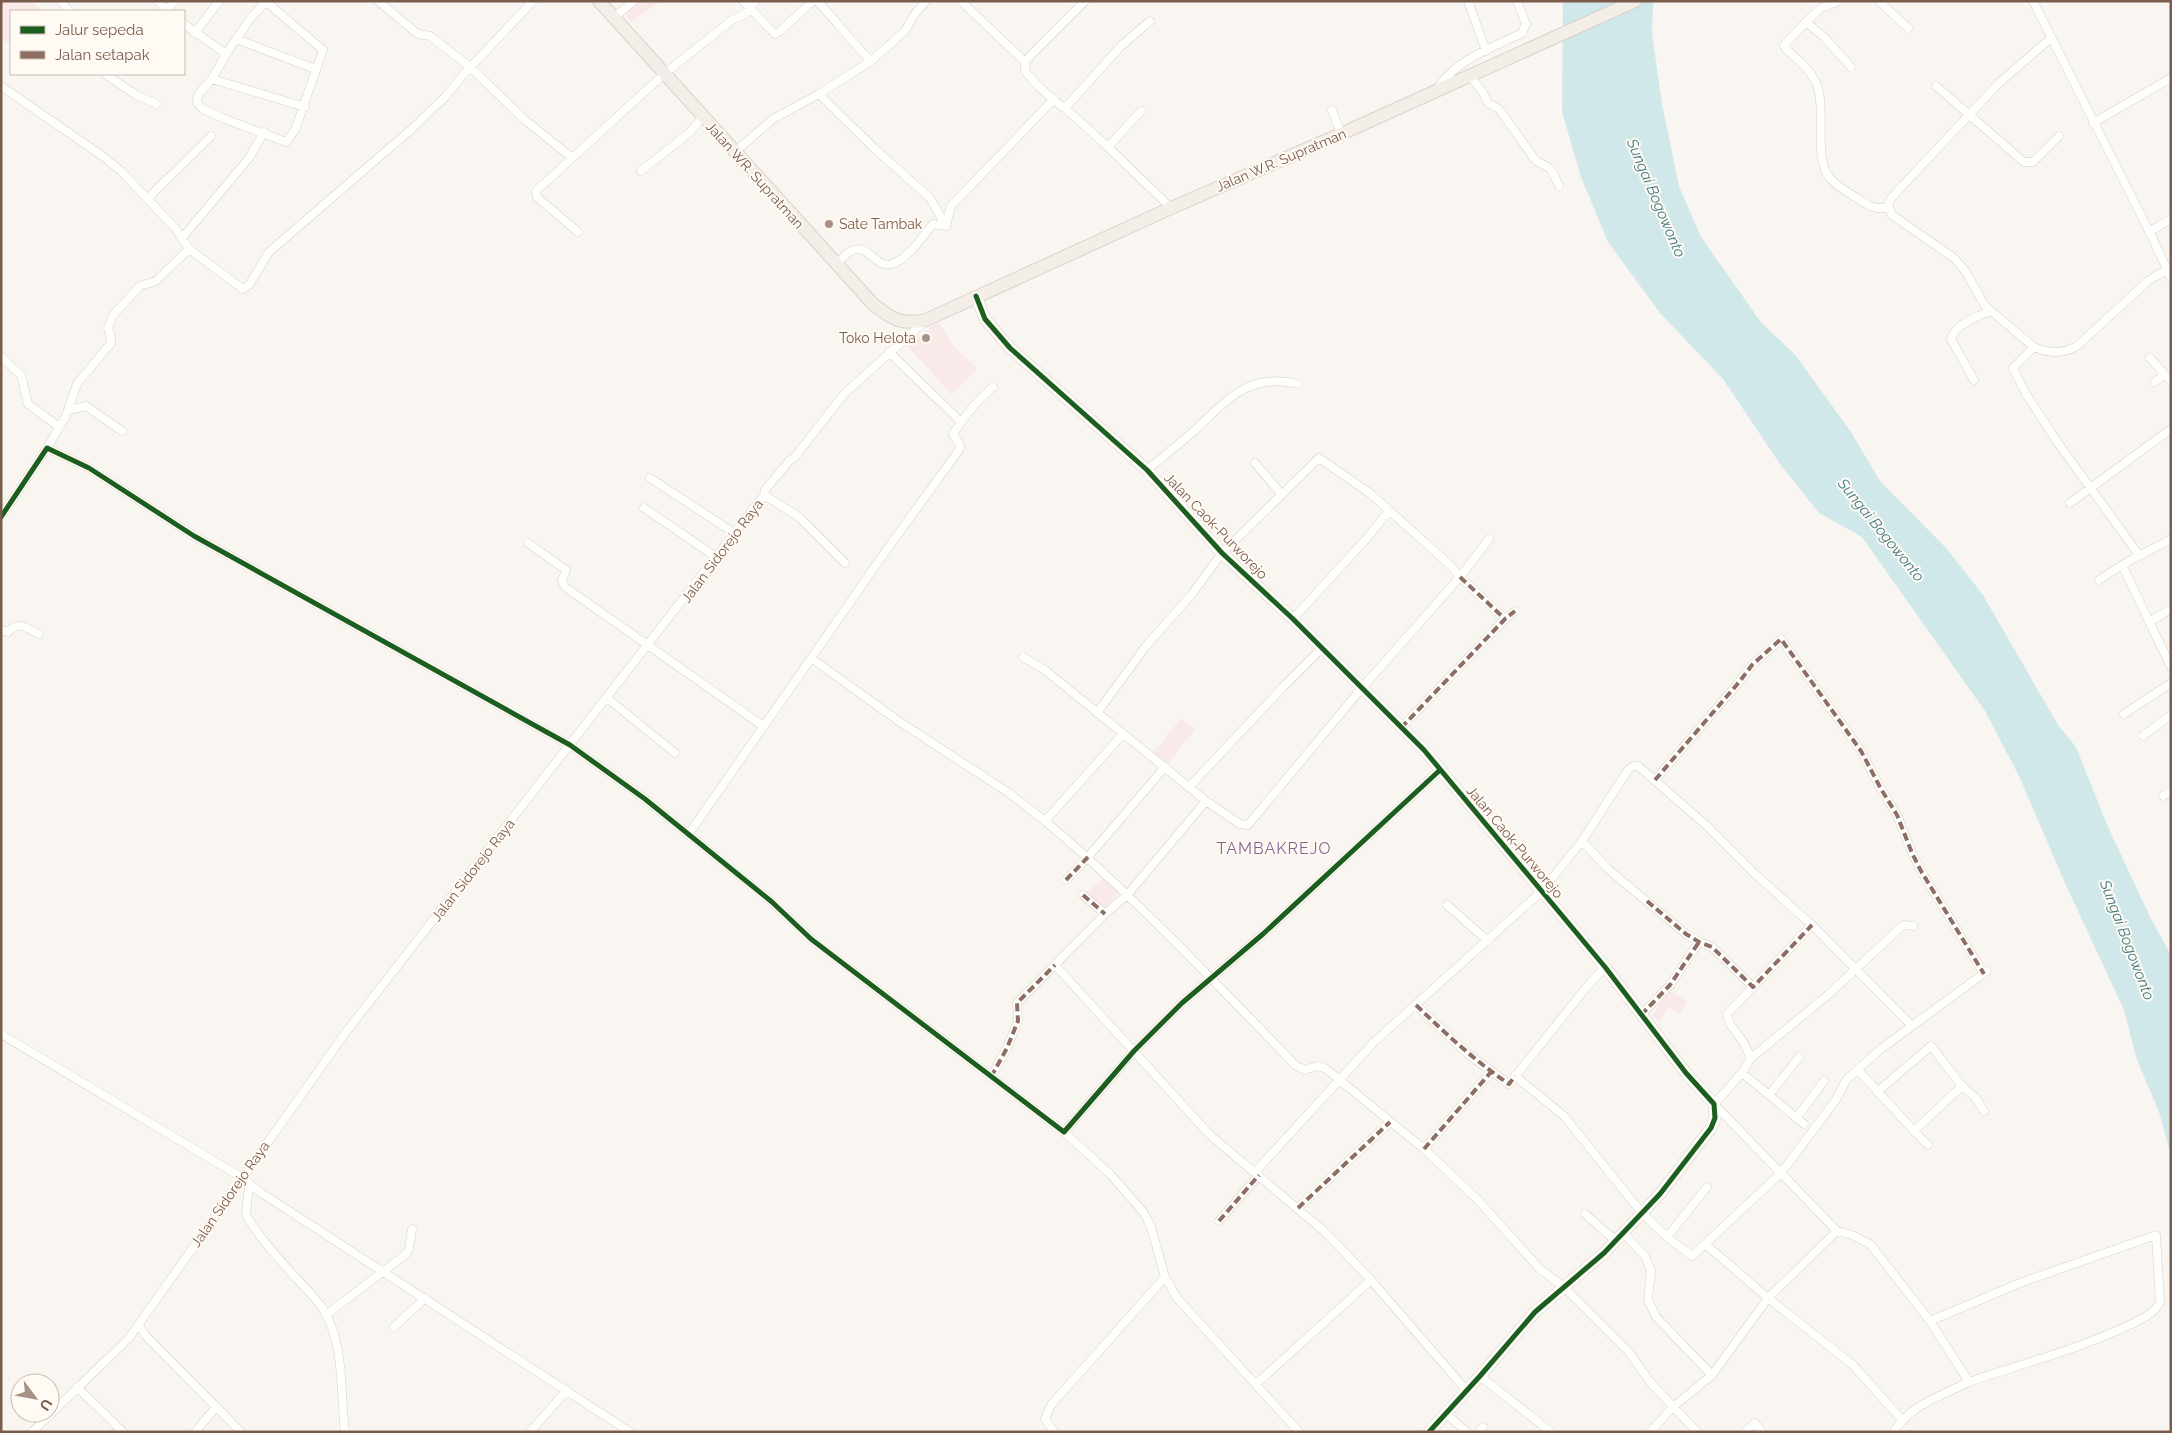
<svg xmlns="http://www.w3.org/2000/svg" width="2172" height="1433" font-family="Raleway,sans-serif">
  <rect width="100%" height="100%" fill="#f9f5f0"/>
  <path fill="#fae9e9" d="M 1,1 L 32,1 L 43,11 L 11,11 L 11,45 L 1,38 Z
    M 637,1 L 661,1 L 631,22 L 623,11 Z
    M 938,322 L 952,344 L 977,368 L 952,394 L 907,346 Z
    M 1181,718 L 1195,729 L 1165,767 L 1151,756 Z
    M 1103,878 L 1119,892 L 1105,909 L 1086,894 Z
    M 1669,990 L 1687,1002 L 1679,1014 L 1669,1007 L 1659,1021 L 1652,1016 Z"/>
  <path fill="#d0e8ea" d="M 1563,1 L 1653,1 L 1652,34 L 1662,104 L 1679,186 L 1701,237 L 1760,321 L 1796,356 L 1851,432 L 1880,481 L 1947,549 L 1983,595 L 2058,725 L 2076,747 L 2108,827 L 2151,919 L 2171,955 L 2171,1155 L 2159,1112 L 2137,1060 L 2124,1010 L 2065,883 L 2019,776 L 1985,711 L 1862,537 L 1819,513 L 1780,464 L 1723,379 L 1660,313 L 1608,242 L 1581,177 L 1562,112 Z"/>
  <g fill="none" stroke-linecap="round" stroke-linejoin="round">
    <defs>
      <path id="street" d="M 61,1 L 69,11
        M 158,1 L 169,11
        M 378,1 L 418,34 L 430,36 L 470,67 L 525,120 L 571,157
        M 743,1 L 775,34 L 779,32 L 813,1
        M 817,1 C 836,20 851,42 871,61
        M 961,1 L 1025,62
        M 1085,1 L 1031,55 L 1025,62 C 1025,64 1025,69 1025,70 C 1028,78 1058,105 1065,108 L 1108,147 L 1171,208
        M 1468,1 L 1486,51
        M 1879,1 L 1908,28
        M 2033,1 L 2151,235 L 2171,278
        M 167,10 L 175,1
        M 613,18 L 634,1
        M 1806,22 L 1821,8 L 1839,1
        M 184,24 L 226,54 L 212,79 L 200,92 L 197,99 L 198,104 L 203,109 L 225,119 L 286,142 L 295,130 L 323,50 L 265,1
        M 195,33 L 219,1
        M 236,39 L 315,69
        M 226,54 L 250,19 L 265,2
        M 1851,67 L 1824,37 L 1806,22 L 1784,45 L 1786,49 C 1797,59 1810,69 1816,83 C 1827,106 1813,156 1829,177 C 1839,189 1857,198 1870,206 L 1876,208 L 1888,208
        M 105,74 L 136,95 L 156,104
        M 1470,76 L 1482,91 L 1488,103 L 1499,109 L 1536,161 C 1553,169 1551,168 1559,186
        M 212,79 L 305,107
        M 1,86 L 101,155 L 121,171 L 176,229 L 189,249 L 243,289 L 249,285 L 269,252 L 414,127 L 446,96 L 463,75 L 533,1
        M 1936,86 L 2024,162 L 2033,162 L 2059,136
        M 1437,90 C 1454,60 1492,48 1522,33 L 1526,24 L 1517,1
        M 819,94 L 874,148 L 930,198 L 946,226
        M 1065,108 L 1121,46 L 1150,21
        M 1332,110 L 1341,134
        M 2093,123 L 2171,78
        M 1108,147 L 1141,111
        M 735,152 L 773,119 L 819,94 L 871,61 L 905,31 L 914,15 L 926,1
        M 641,171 L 689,133 L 703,117
        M 148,198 L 211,136
        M 578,232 L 537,197 L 536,191 L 664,74 L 732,20 L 745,14 L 755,1
        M 2149,232 L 2171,219
        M 182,238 L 249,158 L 264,132
        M 836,265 C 841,260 845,254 851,251 C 868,242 877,270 892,264 C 909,258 922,237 933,224 L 946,226 L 951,206 L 1054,99
        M 2034,347 L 1985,306 L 1966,272 L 1954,258 L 1892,215 L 1888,205 L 1892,197 L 1999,83 L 2051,38
        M 889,352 L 961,422 L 976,403 L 993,387
        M 1,357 L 21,375 L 28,404 L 58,426
        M 2150,358 L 2171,381
        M 1974,380 L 1951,339 C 1955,324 1978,316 1991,311
        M 2155,382 L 2164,374
        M 69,410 L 86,406 L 122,431
        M 47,448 L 66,416 L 77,384 L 111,343 L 111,337 L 108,328 L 113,315 L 140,286 L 156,281 L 189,249
        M 1255,463 L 1278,490 L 1281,496
        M 1147,470 C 1163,457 1179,444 1195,430 C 1227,400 1249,372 1298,384
        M 650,478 L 734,533
        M 764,495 L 799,517 L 845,563
        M 2070,503 L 2171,429
        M 644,508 L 716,557
        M 1,517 L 47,448 L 89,468 L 194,536 L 570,745 L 645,799 L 772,902 L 811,939 L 1064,1132 L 1134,1051 L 1182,1003 L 1263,934 L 1440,770
        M 2171,539 L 2122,565 L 2171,667
        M 528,543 L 566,570 L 562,581 L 565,587 L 763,726
        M 2139,555 L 2058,443 L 2026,394 L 2013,368 L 2034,347 C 2049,354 2063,354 2077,346 L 2148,281 L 2157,275 L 2167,271
        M 2099,580 L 2122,565
        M 1293,619 L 1366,539 L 1389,511
        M 2149,622 L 2171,609
        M 1,630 L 8,632 C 20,620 25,628 39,634
        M 1023,657 L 1045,670 L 1206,801 L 1240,824 L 1248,825 L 1361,689 L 1460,577 L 1489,539
        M 811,658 L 900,722 L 1009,793 L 1045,821
        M 607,698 L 675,753
        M 1097,713 L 1146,646 L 1192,594 L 1222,553 L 1319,458 L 1371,494 L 1451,566 L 1460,577 L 1505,619
        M 2124,714 L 2171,683
        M 1401,728 L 1505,619 L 1515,611
        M 1123,734 L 1045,821 C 1100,867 1150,916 1200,967 C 1232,1000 1264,1032 1295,1065 L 1305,1070 L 1317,1066 L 1325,1068 L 1424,1149 L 1477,1199 L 1540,1269 L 1564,1287 L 1629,1352 L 1650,1382 L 1697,1432
        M 2143,736 L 2171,715
        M 1655,780 L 1740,681 L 1752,665 L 1781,639 L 1861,751 L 1881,789 L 1897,815 L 1912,853 L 1921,871 L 1984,974
        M 1189,787 L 1284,686 L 1321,649
        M 2163,796 L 2171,791
        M 688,835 L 883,555 L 959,450 L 960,445 L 953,434 L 961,422
        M 1582,841 L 1609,870 L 1686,934 L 1699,942 L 1712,947 L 1753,987
        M 1066,880 L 1088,857 L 1165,767
        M 1083,895 L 1105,914
        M 1447,905 L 1488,941
        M 1913,926 L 1903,925 L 1829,994 L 1751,1058 L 1742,1073 L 1714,1104 L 1837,1231 L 1852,1235 L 1870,1244 L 1930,1321
        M 1055,965 L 1210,1135 L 1325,1232 L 1371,1280
        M 1416,1005 L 1468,1054 L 1509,1084 L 1585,989 L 1605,967
        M 1641,1015 L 1670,985 L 1699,942
        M 1912,1026 L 1987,971
        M 1,1034 L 241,1177 L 260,1192 L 630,1432
        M 1799,1057 L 1769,1095 L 1804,1124
        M 1751,1058 L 1744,1043 L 1730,1024 L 1727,1014 L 1812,925
        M 1858,1070 L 1914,1131 L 1962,1086 L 1975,1097 L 1984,1111
        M 1742,1073 L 1769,1095
        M 1515,1076 L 1564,1116 L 1642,1213 L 1667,1237 L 1692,1256 L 1705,1244
        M 991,1077 L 1007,1048 L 1018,1021 L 1017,1003 L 1105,914 L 1128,894 L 1206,801
        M 1877,1092 L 1931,1046 L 1962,1086
        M 1797,1117 L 1824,1081
        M 1914,1131 L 1928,1145
        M 1064,1132 L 1111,1175 L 1144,1213 L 1151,1227 L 1165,1277 L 1177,1298 L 1299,1432
        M 1424,1149 L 1491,1072
        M 1255,1172 L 1374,1042 L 1541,892 L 1582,841 L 1628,770 L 1633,766 L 1638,766 L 1706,825 L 1755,874 L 1812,925 L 1912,1026 L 1882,1048 L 1847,1079 L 1835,1101 L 1781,1173 L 1705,1244 L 1768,1298 L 1853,1365 L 1902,1420
        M 249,1183 L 246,1215 C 259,1237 278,1258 295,1277 C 305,1287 315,1297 323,1309 C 345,1344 340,1392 345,1432
        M 1298,1208 L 1390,1122
        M 1585,1214 L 1616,1241
        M 1219,1221 L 1259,1175
        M 1623,1233 L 1645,1256 L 1651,1271 L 1648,1300 L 1656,1317 L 1712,1375
        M 2156,1235 L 2160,1302 C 2157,1308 2153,1312 2147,1316 C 2094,1345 2027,1362 1969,1382 L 1930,1321 L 2020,1283 Z
        M 1667,1237 L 1707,1187
        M 326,1315 L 406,1254 L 409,1249 L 412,1229
        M 139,1325 L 145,1335 L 241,1432
        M 394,1327 L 425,1298
        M 1480,1376 L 1551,1432
        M 1256,1384 L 1371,1280 L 1466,1390
        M 77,1387 L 123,1432
        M 1446,1414 L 1467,1432
        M 32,1432 L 129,1338 L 346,1032 L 764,495 L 765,490 L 790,460 L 794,458 L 844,394 L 924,322
        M 195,1432 L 216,1407
        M 530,1432 L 567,1390
        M 1054,1432 L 1045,1419 L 1051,1405 L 1165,1277
        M 1479,1432 L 1483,1427
        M 1650,1432 L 1673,1407 L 1712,1375 L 1768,1298 L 1837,1231
        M 1745,1432 L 1755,1423 L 1762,1432
        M 1894,1432 C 1909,1405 1943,1395 1969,1382"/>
      <path id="secondary" d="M 976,296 L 985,319 L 1010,348 L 1147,470 L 1222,553 L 1293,619 L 1424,750 L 1605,967 L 1686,1073 L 1714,1104 L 1715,1118 L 1711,1128 L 1660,1194 L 1604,1253 L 1535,1312 L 1480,1376 L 1429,1432"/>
      <path id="primary" d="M 599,1 L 873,304 C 893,320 901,325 926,320 L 1171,208 L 1341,134 L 1635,1"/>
    </defs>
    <use href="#street" stroke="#d7d1cb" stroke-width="9"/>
    <use href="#secondary" stroke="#d9d2cb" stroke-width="12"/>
    <use href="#primary" stroke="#dad1cc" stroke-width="14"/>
    <use href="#street" stroke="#fefefd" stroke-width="8"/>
    <use href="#secondary" stroke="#fefefd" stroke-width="11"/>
    <use href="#primary" stroke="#f3eee8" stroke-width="12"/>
    <path stroke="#8d6e63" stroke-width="4" stroke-dasharray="8 4" stroke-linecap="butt" d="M 1460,577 L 1505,619
      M 1401,728 L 1505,619 L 1515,611
      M 1655,780 L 1740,681 L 1752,665 L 1781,639 L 1861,751 L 1881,789 L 1897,815 L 1912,853 L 1921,871 L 1984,974
      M 1066,880 L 1088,857
      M 1083,895 L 1105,914
      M 1647,901 L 1686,934 L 1699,942 L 1712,947 L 1753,987 L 1812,925
      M 1416,1005 C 1446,1034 1475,1061 1509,1084 L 1515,1076
      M 1641,1015 L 1670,985 L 1699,942
      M 991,1077 L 1007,1048 L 1018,1021 L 1017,1003 L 1055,965
      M 1424,1149 L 1491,1072
      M 1298,1208 L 1390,1122
      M 1219,1221 L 1259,1175"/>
    <defs>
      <path id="cycleway" d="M 976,296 L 985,319 L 1010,348 L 1147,470 L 1222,553 L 1293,619 L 1424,750 L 1605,967 L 1686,1073 L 1714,1104 L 1715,1118 L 1711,1128 L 1660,1194 L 1604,1253 L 1535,1312 L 1480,1376 L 1429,1432
        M 1,517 L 47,448 L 89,468 L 194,536 L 570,745 L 645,799 L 772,902 L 811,939 L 1064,1132 L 1134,1051 L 1182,1003 L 1263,934 L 1440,770"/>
    </defs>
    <use href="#cycleway" stroke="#fffaf3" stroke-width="8"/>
    <use href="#cycleway" stroke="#1b5e20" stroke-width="5"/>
  </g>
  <g fill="#a69286" stroke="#fffaf3" stroke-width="2">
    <circle cx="829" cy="224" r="5"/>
    <circle cx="926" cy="338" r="5"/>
  </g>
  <g text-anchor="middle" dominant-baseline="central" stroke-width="4" stroke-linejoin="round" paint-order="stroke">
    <g font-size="14" fill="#7a5c4d" stroke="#fffaf3">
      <text transform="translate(1281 160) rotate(-23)">Jalan W.R. Supratman</text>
      <text transform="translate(755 175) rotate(48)">Jalan WR. Supratman</text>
      <text transform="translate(1216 526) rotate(46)">Jalan Caok-Purworejo</text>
      <text transform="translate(722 551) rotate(-53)">Jalan Sidorejo Raya</text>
      <text transform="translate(1515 842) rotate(50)">Jalan Caok-Purworejo</text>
      <text transform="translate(473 870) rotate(-52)">Jalan Sidorejo Raya</text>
      <text transform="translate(230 1194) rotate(-55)">Jalan Sidorejo Raya</text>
    </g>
    <g font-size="14" fill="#7a5c4d" stroke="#fffaf3" text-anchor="start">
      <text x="839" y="224">Sate Tambak</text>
      <text x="916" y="338" text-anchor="end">Toko Helota</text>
    </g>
    <g font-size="15" font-style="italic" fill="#437c86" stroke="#fffaf3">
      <text transform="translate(1656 198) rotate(67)">Sungai Bogowonto</text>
      <text transform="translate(1881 530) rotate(51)">Sungai Bogowonto</text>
      <text transform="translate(2127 940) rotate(69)">Sungai Bogowonto</text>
    </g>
    <g font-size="16" letter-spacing="1" fill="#846695" stroke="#fffaf3">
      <text x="1274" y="848">TAMBAKREJO</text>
    </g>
  </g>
  <rect width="2172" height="1433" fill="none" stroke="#7a5c4d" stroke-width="5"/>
  <rect x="10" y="10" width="175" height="65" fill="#fffaf3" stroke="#cabbb1"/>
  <rect x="20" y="26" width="25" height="8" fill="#1b5e20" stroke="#cabbb1"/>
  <text x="55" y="35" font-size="15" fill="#7a5c4d">Jalur sepeda</text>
  <rect x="20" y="51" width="25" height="8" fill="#8d6e63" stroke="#cabbb1"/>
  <text x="55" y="60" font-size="15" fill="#7a5c4d">Jalan setapak</text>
  <g transform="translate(35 1398) rotate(122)"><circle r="24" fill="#fffaf3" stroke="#cabbb1"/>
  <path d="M0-4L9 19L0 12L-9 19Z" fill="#a69286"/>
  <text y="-8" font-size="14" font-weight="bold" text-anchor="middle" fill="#7a5c4d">U</text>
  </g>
</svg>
